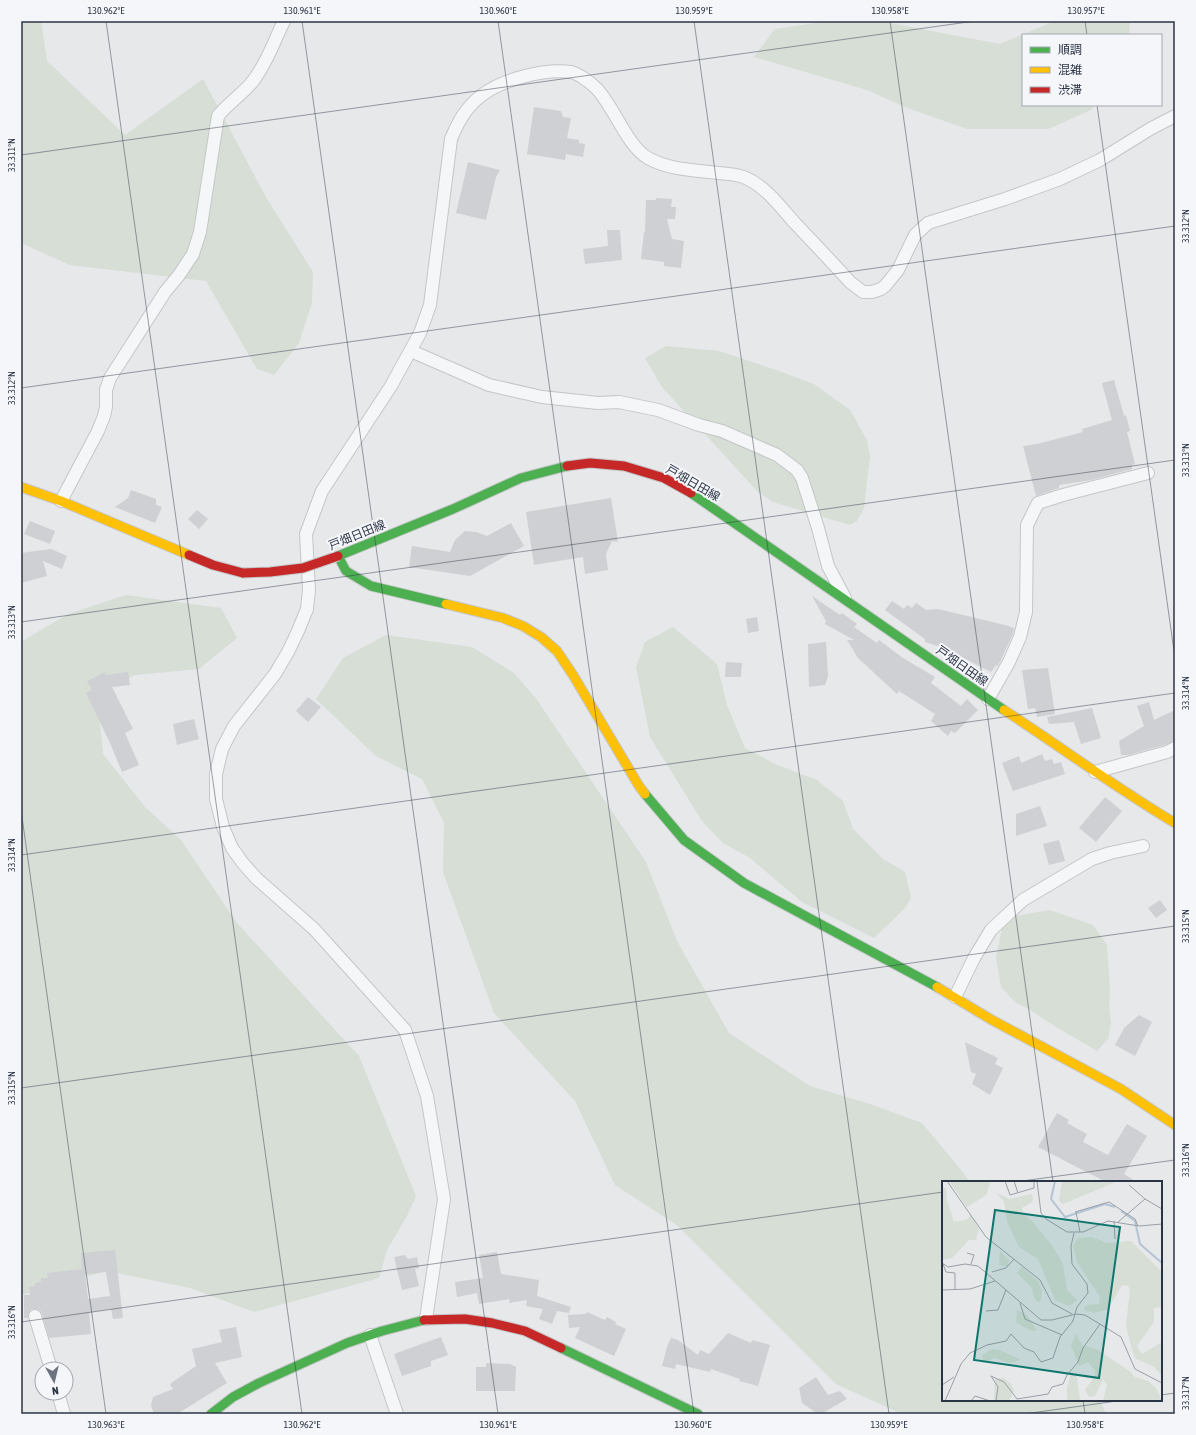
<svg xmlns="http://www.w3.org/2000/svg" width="1196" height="1435" viewBox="0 0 1196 1435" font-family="'Asap Condensed','Noto Sans JP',sans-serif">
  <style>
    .green { fill: #d6ded6 }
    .building { fill: #ced0d3; fill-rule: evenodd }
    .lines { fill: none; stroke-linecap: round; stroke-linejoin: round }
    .street-casing { stroke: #c4c6c8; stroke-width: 14 }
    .fast-casing { stroke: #c4c6c8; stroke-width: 11 }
    .slow-casing { stroke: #c4c6c8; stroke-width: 11 }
    .jam-casing { stroke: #c4c6c8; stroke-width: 11 }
    .street { stroke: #f5f6f7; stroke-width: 12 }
    .fast { stroke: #4caf50; stroke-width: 9 }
    .slow { stroke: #ffc107; stroke-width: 9 }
    .jam { stroke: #c62828; stroke-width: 9 }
    .jam-bridge-casing { stroke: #c4c6c8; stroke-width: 11; stroke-linecap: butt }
    .jam-bridge { stroke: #c62828; stroke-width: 9 }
    .ticks { fill: none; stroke: #2b3445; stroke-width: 1; stroke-opacity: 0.45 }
    .labels { text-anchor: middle; stroke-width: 4; stroke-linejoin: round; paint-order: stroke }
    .street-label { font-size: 12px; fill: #2b3445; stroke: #f4f6f9 }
    .inset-river { fill: none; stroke: #b4c4d5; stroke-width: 2 }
    .inset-road { fill: none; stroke: #9ba0a8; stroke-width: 1 }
    .view { fill: #0f766e; fill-opacity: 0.15; stroke: #0f766e; stroke-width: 2 }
    .inset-edge { fill: none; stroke: #2b3445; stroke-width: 2 }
    .neatline { fill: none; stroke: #2b3445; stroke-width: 1.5 }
    .ticks-label { font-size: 10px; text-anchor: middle; fill: #2b3445 }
  </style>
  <rect width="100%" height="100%" fill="#e6e8ea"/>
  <g class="green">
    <polygon points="21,21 41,21 47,61 125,135 203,79 267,199 313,272 312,303 299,343 274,375 257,369 206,281 70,265 21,243"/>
    <polygon points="829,21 879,21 1000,44 1055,21 1130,21 1129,35 1023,35 1023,105 1095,105 1091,110 1048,129 967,129 905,107 867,90 754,57 775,29"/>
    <polygon points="666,346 719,351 779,371 814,384 850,410 867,440 870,457 864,508 857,521 850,525 773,502 757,491 662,387 645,358"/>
    <polygon points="126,595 221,608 237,638 199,669 135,675 97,694 103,754 145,807 181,840 237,923 359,1056 416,1196 408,1214 387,1250 379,1278 254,1312 190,1288 107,1271 21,1295 21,642 68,614"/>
    <polygon points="673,627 717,664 727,705 745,748 777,765 817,780 843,801 853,829 883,859 905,872 911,898 905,908 874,938 802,902 750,858 723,843 702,821 650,737 636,667 645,642"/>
    <polygon points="386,635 472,647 514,673 537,700 646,862 677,941 729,1033 810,1086 870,1104 922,1123 962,1171 970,1182 943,1182 943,1400 1100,1400 1106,1414 902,1414 836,1384 678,1226 615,1185 575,1101 494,1013 443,872 444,823 422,779 376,756 316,699 343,658"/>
    <polygon points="1050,910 1093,925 1107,945 1110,990 1109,1005 1111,1023 1108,1039 1097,1051 1056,1027 1030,1010 1015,1002 1001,987 996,958 1004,918"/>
  </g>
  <g class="building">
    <polygon points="534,107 561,111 563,117 571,118 567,138 579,140 579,143 585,144 583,157 566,154 565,160 527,154"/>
    <polygon points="468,162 500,170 496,177 486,220 456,213"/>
    <polygon points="656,198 672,199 671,207 676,207 675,219 667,219 672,239 684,241 681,268 664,266 664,262 641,259 644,232 645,232 646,200 656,200"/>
    <polygon points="607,230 620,230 622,260 585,264 583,249 608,246"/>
    <polygon points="1114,380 1124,416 1126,415 1130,431 1127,432 1135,464 1132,465 1132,469 1091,480 1059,485 1059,488 1036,496 1023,446 1037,444 1083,432 1082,429 1112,420 1102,383"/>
    <polygon points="131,490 156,499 156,505 162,507 155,523 115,507 128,498"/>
    <polygon points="611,498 618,542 612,541 606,554 608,570 585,574 583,557 534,565 526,512"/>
    <polygon points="197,510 208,519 199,529 188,519"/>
    <polygon points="30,521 55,531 50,544 24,534"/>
    <polygon points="511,523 524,546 470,576 409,567 412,546 450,552 455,540 465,531 476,532 487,536"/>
    <polygon points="51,549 67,556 62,569 43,561 47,576 21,583 21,553"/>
    <polygon points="812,596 840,615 842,613 857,624 854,627 877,643 879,640 903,658 935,677 931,683 961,706 967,699 978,710 955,733 951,731 948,736 931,721 935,714 899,691 897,694 858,658 847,640 854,640 825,624 826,621"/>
    <polygon points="892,601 904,609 907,605 912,608 916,603 926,610 938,609 1005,625 1014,628 1013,634 998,666 996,665 991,672 944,648 925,642 925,639 885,610"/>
    <polygon points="757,617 759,631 748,633 746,619"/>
    <polygon points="826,642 828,676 825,685 809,687 808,644"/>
    <polygon points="726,662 742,663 741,677 725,677"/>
    <polygon points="1048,668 1055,714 1037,717 1035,708 1028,709 1022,670"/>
    <polygon points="105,672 106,675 128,672 130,685 112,687 133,729 125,733 139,765 122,772 110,743 86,693 92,690 87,681"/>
    <polygon points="308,697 321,707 308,722 296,711"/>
    <polygon points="1149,702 1154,720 1175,710 1175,741 1164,745 1128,755 1121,755 1119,741 1144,726 1137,706"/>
    <polygon points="1092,708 1101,738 1081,744 1074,722 1049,724 1047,717"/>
    <polygon points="194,719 199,739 177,745 173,724"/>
    <polygon points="1042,754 1045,761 1052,759 1054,764 1061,762 1065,774 1013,791 1002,763 1019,756 1021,763"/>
    <polygon points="1105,797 1122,811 1096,842 1079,828"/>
    <polygon points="1040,806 1047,826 1016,836 1016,814"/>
    <polygon points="1059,840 1065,861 1049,865 1043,844"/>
    <polygon points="1160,900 1167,910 1156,918 1148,908"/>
    <polygon points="1139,1015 1152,1022 1135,1056 1115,1045 1124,1028"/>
    <polygon points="965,1042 998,1058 995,1064 1003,1068 990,1095 972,1084 976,1074 971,1072"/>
    <polygon points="1057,1113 1069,1120 1067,1123 1087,1134 1083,1142 1108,1155 1127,1124 1147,1136 1124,1174 1137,1182 1106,1182 1038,1147"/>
    <path d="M115 1250 123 1318 113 1319 111 1309 89 1312 91 1334 49 1338 42 1314 40 1310 32 1309 28 1314V1318H24V1295H30L29 1287 35 1286V1283L41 1282V1278H48L47 1273 82 1269 81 1253ZM106 1272 110 1296 88 1299 85 1274Z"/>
    <polygon points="497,1252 501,1274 539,1280 537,1296 571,1307 569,1313 557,1311 552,1324 539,1319 543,1309 526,1306 527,1300 509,1303 510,1299 479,1304 477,1293 457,1297 455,1282 483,1278 479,1255"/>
    <polygon points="405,1255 408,1259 417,1257 419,1268 415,1269 419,1286 402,1290 394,1257"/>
    <polygon points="587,1312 605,1320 607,1317 616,1322 615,1324 626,1329 614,1356 575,1338 580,1327 569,1328 568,1315 586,1314"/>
    <polygon points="236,1327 242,1357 215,1363 227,1383 177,1414 154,1414 151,1405 153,1397 173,1389 170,1384 196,1366 192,1349 222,1342 219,1330"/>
    <polygon points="728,1333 751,1343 752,1340 770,1345 758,1386 739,1381 740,1379 711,1369 710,1372 676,1364 675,1369 662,1366 667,1347 671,1338 678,1340 698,1355 700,1350 709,1354"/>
    <polygon points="441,1337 448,1355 431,1361 431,1366 402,1376 394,1354"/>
    <polygon points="486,1363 510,1364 516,1367 515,1391 476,1391 476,1367 486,1367"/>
    <polygon points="816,1377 828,1395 840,1391 847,1399 821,1414 818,1414 802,1403 799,1388"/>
  </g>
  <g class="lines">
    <g class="street-casing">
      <g id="street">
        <polyline points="411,351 489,385 542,397 598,403 619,402 658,410 699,425 722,431 777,455 797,470 802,478 818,528 828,566 845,598"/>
        <path d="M61 501 98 431 104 416 106 407V390L110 378 165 292 179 275 193 254 200 232 218 116C228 103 243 94 253 81 267 63 274 41 284 21"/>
        <polyline points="988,699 1009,662 1020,637 1026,612 1027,525 1038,503 1063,495 1148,473"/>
        <polyline points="1095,772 1167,752 1175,748"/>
        <polyline points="955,997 974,958 991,930 1023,900 1092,859 1110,853 1143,846"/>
        <polyline points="35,1316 51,1369"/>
        <path d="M426 1319 444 1199 427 1096 405 1030 314 929 256 878 242 862 232 848 223 827 216 799V774L222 749 234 726 275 674 288 652 298 631 307 609 309 590 306 534 322 491 391 386 420 333 430 305 451 139C458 122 466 107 482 95 502 80 544 68 571 72 579 74 590 82 596 88 614 106 626 145 648 158 669 170 695 170 719 173 728 174 739 174 748 179 765 187 780 206 792 220 811 240 831 261 850 282L863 292H872L881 289 885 286 898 270 915 235 928 223 1005 199 1060 179 1100 160 1150 129 1175 116"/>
        <polyline points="370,1335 397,1414"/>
        <polyline points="58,1393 64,1414"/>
      </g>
    </g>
    <g class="fast-casing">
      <g id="fast">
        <polyline points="691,493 1004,710"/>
        <polyline points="446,604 371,586 346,571 338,556 453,509 521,478 567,466"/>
        <polyline points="645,794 684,840 744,883 937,987"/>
        <polyline points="561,1348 698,1414"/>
        <polyline points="211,1414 233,1397 259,1383 347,1343 382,1331 424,1320"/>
      </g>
    </g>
    <g class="slow-casing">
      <g id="slow">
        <polyline points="21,487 61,501 189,555"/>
        <polyline points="446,604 503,618 523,626 541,637 557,651 573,675 639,786 645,794"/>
        <path d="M1004 710C1061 747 1116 788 1175 823"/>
        <polyline points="937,987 992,1020 1121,1089 1175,1125"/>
      </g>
    </g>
    <g class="jam-casing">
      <g id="jam">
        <polyline points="567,466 590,463 624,466 664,478 691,493"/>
        <polyline points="189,555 213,565 243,573"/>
        <polyline points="424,1320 465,1319 492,1323 525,1331 561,1348"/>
      </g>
    </g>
    <use href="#street" class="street"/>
    <use href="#fast" class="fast"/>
    <use href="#slow" class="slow"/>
    <use href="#jam" class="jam"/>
    <g class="jam-bridge-casing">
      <polyline id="jam-bridge" points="243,573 270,572 303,568 338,556"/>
    </g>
    <use href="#jam-bridge" class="jam-bridge"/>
  </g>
  <path class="ticks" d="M106 21 302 1414M302 21 498 1414M498 21 694 1414M694 21 889 1414M890 21 1053 1182M1085 21 1087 35M1097 105 1175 658M21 155 975 21M21 388 1175 226M21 622 1175 460M21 810 106 1414M21 855 1175 693M21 1088 1175 926M1015 1182 1175 1160M21 1322 943 1192M1161 1395 1175 1393M1083 1400 1085 1414M1024 1414 1124 1400"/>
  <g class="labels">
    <g class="street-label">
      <text transform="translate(693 483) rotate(30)" y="4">戸畑日田線</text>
      <text transform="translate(357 535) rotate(-22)" y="4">戸畑日田線</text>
      <text transform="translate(962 666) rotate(35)" y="4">戸畑日田線</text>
    </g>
  </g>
  <g transform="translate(942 1181)">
    <rect width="220" height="220" fill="#e6e8ea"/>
    <path d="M7 0H49L44 14 25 26ZM120 0H176L121 23 117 20ZM0 6 4 7 5 19 12 41 24 39 29 34 37 48 34 59H27L10 77 0 79ZM55 12 67 18 89 13 91 16 90 21 80 27 81 33 90 40 110 64 121 83 125 109 135 119 131 123 126 125 113 119 96 78 77 66 74 60 65 40 62 21ZM150 56 165 62 189 60 219 90 220 126 212 127V141L195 165 200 173 220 161V195L211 185 194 178 191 172 184 145 188 108 186 105 180 104 166 128 153 132 143 130 142 126 146 124 157 123 158 116 135 81 131 65 136 57ZM58 70 67 79 66 86 57 84ZM80 86 96 100 100 110 99 120 96 121 92 117 90 107 75 92ZM75 129 85 134 95 150 87 149 74 141ZM134 153 140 164 154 168 189 191 193 196 206 200 214 207 220 220H161L165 204 161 198 153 215 147 216 143 209 153 195V190L146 181 137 185 129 164ZM50 168 58 169 79 179 68 182 53 177 41 182 40 174ZM129 192 134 193 135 197 138 220H125V207ZM62 197 69 203 72 210 67 220H52L53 198Z" fill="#d6ded6"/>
    <path class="inset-river" d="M113 0 109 18 123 36 163 23 173 26M179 30 193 40 198 63 220 82"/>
    <path class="inset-road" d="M5 0 44 56 98 99 110 122 130 133M63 0 68 14 92 7V0M72 0 76 12M95 0 99 32 104 38 125 51H141L166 40 197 45 220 43M187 4 203 18M133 31 167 21 193 38 196 45M134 31 138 51M172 40 173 58M176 41 203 18 220 28M25 72 32 74 29 83M0 82 6 86 23 83 36 85 99 139H110L134 133 143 134 179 156 193 188 220 202M1 83 4 91 13 92V109M50 91 64 87 72 78M0 109 28 108 53 100M78 122 83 138 120 154M44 130 56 129 64 109M0 204 12 196M3 220 19 183 28 172 45 164 64 160 69 153 82 167 92 171 99 181 111 177 118 156 131 140 135 126 146 112 145 103 130 83 129 65 132 52M29 220 33 215 48 220M54 220 56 206 49 195 62 201 75 218 106 213 110 206 121 203 125 194 136 181 141 167 158 143"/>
    <path class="view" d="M53 29 178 46 157 197 32 179Z"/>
    <rect width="220" height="220" class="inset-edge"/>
  </g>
  <rect width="1196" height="1435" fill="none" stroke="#f4f6f9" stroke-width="44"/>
  <rect x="1022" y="34" width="140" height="72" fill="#f4f6f9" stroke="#a4a8b1"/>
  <rect x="1030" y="47" width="20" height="6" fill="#4caf50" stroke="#a4a8b1"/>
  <text x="1058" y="54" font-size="12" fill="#2b3445">順調</text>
  <rect x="1030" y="67" width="20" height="6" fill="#ffc107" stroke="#a4a8b1"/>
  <text x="1058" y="74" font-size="12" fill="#2b3445">混雑</text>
  <rect x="1030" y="87" width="20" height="6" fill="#c62828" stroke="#a4a8b1"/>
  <text x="1058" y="94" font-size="12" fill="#2b3445">渋滞</text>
  <g transform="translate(54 1381) rotate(172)"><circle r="19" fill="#f4f6f9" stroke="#a4a8b1"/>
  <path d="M0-3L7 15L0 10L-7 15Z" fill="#6c737f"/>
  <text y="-6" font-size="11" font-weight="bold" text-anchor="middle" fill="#2b3445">N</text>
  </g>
  <rect x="22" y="22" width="1152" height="1391" class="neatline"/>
  <g class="ticks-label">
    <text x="106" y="14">130.962°E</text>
    <text x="302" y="14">130.961°E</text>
    <text x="498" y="14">130.960°E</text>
    <text x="694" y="14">130.959°E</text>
    <text x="890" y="14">130.958°E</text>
    <text x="1086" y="14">130.957°E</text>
    <text transform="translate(11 155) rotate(-90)" y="4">33.311°N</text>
    <text transform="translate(1185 226) rotate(-90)" y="4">33.312°N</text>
    <text transform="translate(11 388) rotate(-90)" y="4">33.312°N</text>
    <text transform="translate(1185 460) rotate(-90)" y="4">33.313°N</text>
    <text transform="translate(11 622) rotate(-90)" y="4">33.313°N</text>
    <text transform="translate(1185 693) rotate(-90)" y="4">33.314°N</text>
    <text transform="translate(11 855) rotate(-90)" y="4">33.314°N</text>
    <text transform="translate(1185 926) rotate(-90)" y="4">33.315°N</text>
    <text transform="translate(11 1088) rotate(-90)" y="4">33.315°N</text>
    <text transform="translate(1185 1160) rotate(-90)" y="4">33.316°N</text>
    <text transform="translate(11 1322) rotate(-90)" y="4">33.316°N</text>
    <text transform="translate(1185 1393) rotate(-90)" y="4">33.317°N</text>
    <text x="106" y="1428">130.963°E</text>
    <text x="302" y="1428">130.962°E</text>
    <text x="498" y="1428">130.961°E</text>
    <text x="693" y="1428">130.960°E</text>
    <text x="889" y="1428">130.959°E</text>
    <text x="1085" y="1428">130.958°E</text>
  </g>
</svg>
